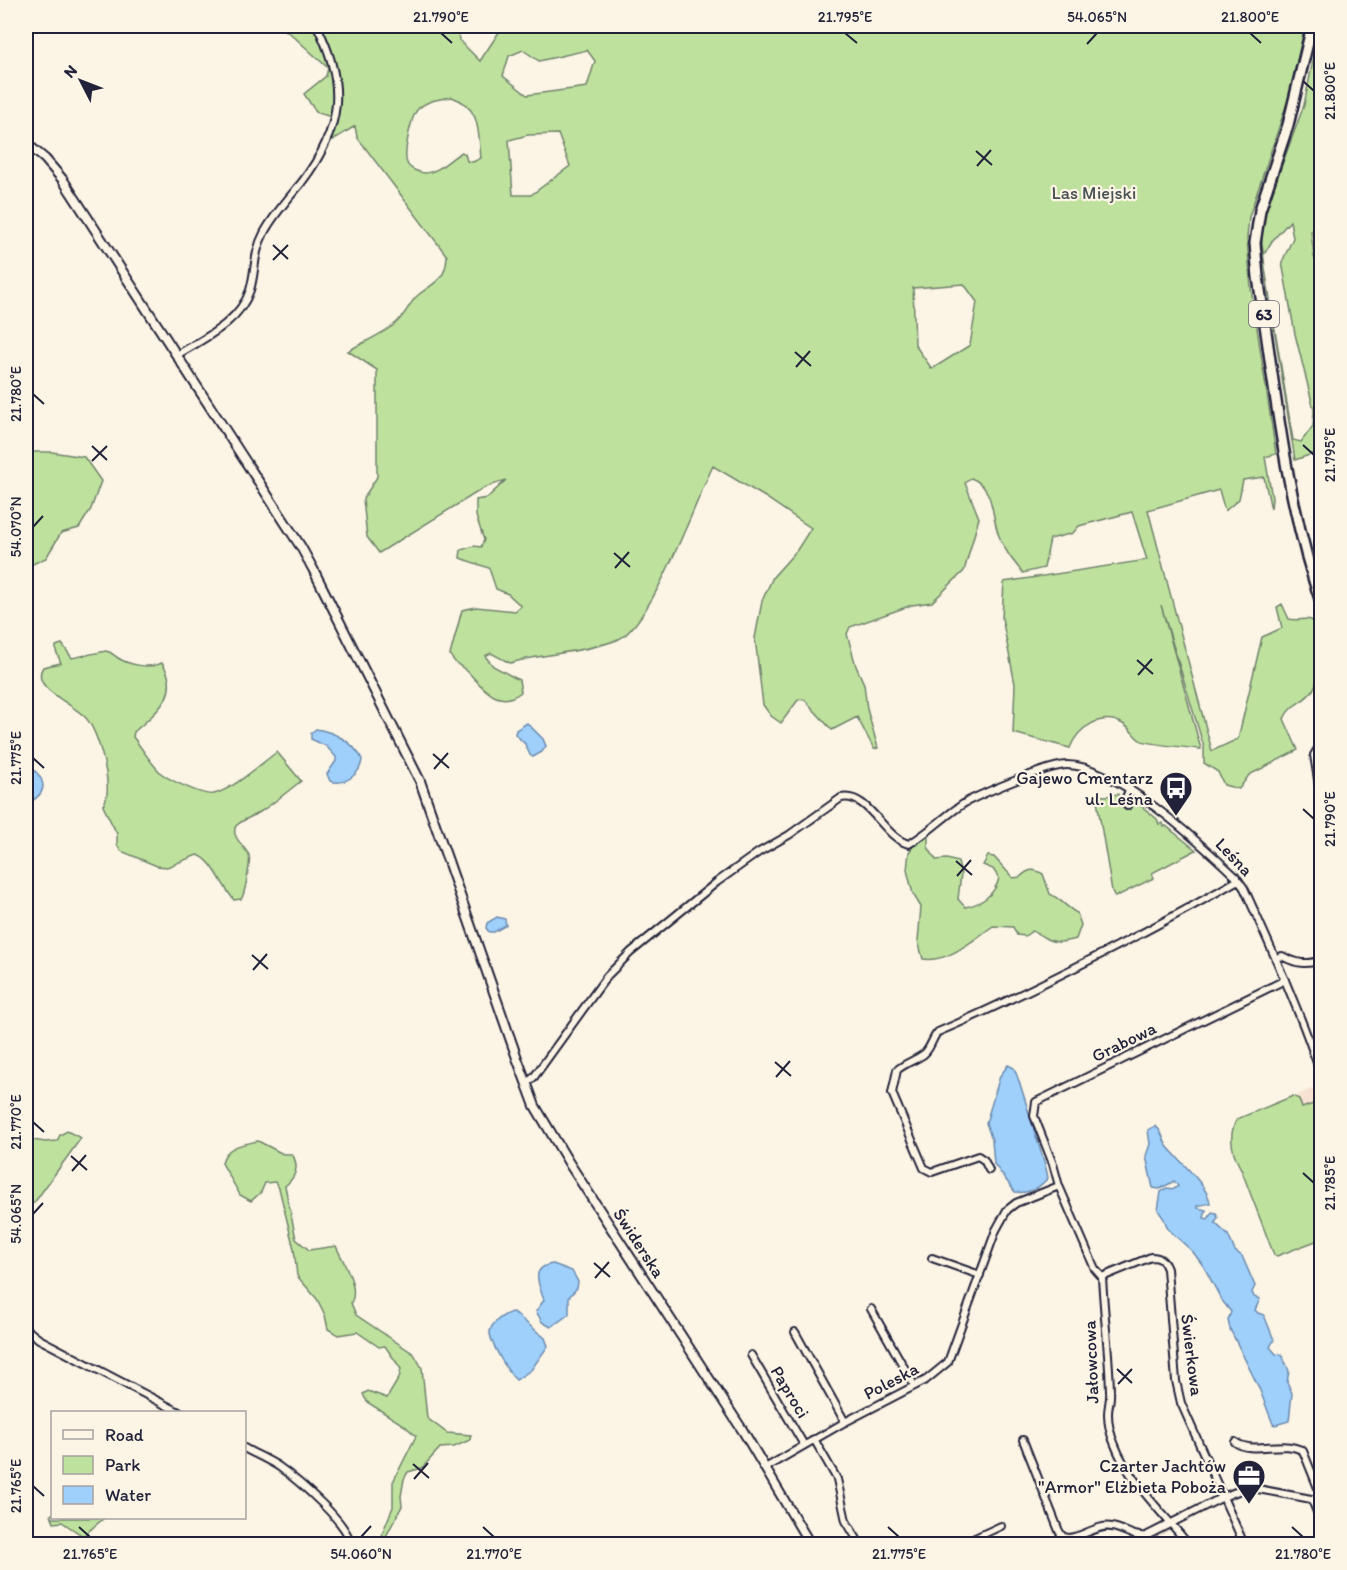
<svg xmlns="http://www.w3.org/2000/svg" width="1347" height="1570" viewBox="0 0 1347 1570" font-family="Itim,sans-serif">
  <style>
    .built { fill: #f7e1d1 }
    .green { fill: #bee29d; stroke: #70826c; stroke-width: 1.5; fill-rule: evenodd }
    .water { fill: #9ed0fb; stroke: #6c8aae; stroke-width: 1.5 }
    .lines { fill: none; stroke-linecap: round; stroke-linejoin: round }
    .minor-casing { stroke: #22223b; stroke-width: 10 }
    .tertiary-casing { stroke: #22223b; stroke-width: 12 }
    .primary-casing { stroke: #22223b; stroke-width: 14 }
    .minor { stroke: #fcf5e5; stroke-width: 6 }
    .tertiary { stroke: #fcf5e5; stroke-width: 8 }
    .primary { stroke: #fcf5e5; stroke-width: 9 }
    .ticks { fill: none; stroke: #22223b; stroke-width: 2 }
    .labels { text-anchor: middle; stroke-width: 4.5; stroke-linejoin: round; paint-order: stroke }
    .shield { fill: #fcf5e5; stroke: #63616e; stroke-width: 1.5 }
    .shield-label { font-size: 16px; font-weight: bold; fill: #22223b }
    .park-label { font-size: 18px; fill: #495254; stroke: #fcf5e5 }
    .poi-label { font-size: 18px; fill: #22223b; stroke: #fcf5e5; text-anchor: end }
    .street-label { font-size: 18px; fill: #22223b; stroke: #fcf5e5 }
    .neatline { fill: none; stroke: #22223b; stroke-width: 2 }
    .ticks-label { font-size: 15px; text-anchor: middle; fill: #22223b }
  </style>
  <rect width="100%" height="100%" fill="#fcf5e5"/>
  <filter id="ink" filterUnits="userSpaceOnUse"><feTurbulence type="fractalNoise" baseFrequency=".0167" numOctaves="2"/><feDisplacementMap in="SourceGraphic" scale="12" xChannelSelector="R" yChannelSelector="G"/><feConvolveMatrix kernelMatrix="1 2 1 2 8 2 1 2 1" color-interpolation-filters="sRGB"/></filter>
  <g filter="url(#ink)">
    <polygon class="built" points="1318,1086 1321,1101 1302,1108 1298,1095"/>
    <g class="green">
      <path d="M279 26H313L316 29C329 62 336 81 334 118L316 112 304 94 326 76 328 68 292 35Z"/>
      <path d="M322 26H457L459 40 480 61 503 26H1305L1288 100 1249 217 1247 238 1251 288 1276 454 1265 457 1272 498 1271 509 1264 477 1243 480 1239 499 1225 511 1219 490 1148 510 1212 751 1238 739 1262 637 1282 628 1277 607 1282 604 1289 619C1296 621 1307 618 1311 620 1318 624 1321 633 1321 640 1322 645 1319 649 1318 654 1317 666 1320 679 1313 690 1305 703 1290 703 1284 719L1298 750 1249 775 1239 789 1224 785 1218 772 1204 763V747L1161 605 1201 749C1191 748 1146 744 1140 740 1134 736 1130 728 1123 724 1102 712 1078 727 1070 748L1013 733 1015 684 1002 618 1004 582 1147 560 1132 512 1079 526 1073 533 1050 539 1044 568 1023 573C1013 561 1004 550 999 536 991 516 995 487 971 478L965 483 979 518 964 571 932 602 912 605 850 627 847 634 856 666 864 684 867 709 878 748 874 749 857 717 832 730 804 699 798 700 781 723 771 716 763 705 755 638 762 601 773 577 797 550 811 528 765 497 713 466C695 502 651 627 617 640 582 653 545 653 510 663L491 653 485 656 493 666 519 680 521 692C497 711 481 685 467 671 459 664 456 666 450 655L462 610 476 607 515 611 521 606 508 594 496 589 489 568 460 558 461 550 474 546 481 547 484 540 476 516V500L487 498 506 480 484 488 379 553 367 537 363 499 377 477V370L348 351C362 343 387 332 397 322 406 314 411 301 417 296 434 282 446 281 447 256L357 137 355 126 333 140 331 138C345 97 338 65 320 27ZM523 50 539 61 587 50 595 61 587 87 527 95 503 76 509 56ZM452 97C481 107 478 132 481 158L473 162 467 161 465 154 462 152C449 159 441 171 426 173 419 173 409 169 407 163 403 154 411 116 418 109 428 100 439 99 452 97ZM558 134 570 166 531 195H513L509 140 528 135ZM964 284 977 302 970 345 932 369 915 345 913 288Z"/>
      <path d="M1320 26 1322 226 1311 231 1314 257 1321 272V451L1295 460 1267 284 1261 235 1264 214 1304 105ZM1290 221 1293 238 1282 262 1295 334 1314 410 1313 426 1301 442 1293 440 1263 256 1272 241Z"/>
      <polygon points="26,452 52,452 84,457 101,481 91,509 79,528 61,533 46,558 26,567"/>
      <path d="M62 644 72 658 106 651C112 652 113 655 118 658 129 665 149 669 162 663 183 694 155 713 134 732L133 737C142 748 151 764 162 774 170 780 205 797 214 794 235 788 259 765 277 752L301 781C288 791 274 803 260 812 254 816 241 820 236 826 230 836 245 847 249 855 251 860 245 895 241 899L234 900C223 888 212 857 197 855L167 867 157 866 121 851 117 845V834L103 806C105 802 107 797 107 793 109 774 98 732 86 718 73 703 29 688 43 667L61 663 56 651V646Z"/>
      <polygon points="1118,794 1124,807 1136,803 1140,805 1157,819 1159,824 1163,823 1164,827 1166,826 1196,850 1152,873 1154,878 1115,897 1112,891 1096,795 1106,796"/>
      <path d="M925 836 928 838V847L936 860 947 859 958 862 961 874 958 899 965 907C981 904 995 895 999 878L993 869 983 865 988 856 994 857 1013 878 1020 877C1029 869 1033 868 1043 874L1050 894C1061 899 1067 908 1077 913L1081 925 1076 939C1065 942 1055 944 1045 938 1040 935 1038 933 1032 931L1025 936 1017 935 1013 927 993 926C974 939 949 963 923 959L918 941 921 907 913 894 907 870 909 852 918 839Z"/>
      <path d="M1293 1096 1299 1099 1302 1108 1321 1101V1239L1277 1256 1274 1255 1241 1169C1232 1153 1227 1136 1237 1119Z"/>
      <polygon points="26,1125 33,1140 45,1142 57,1141 60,1135 67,1131 81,1138 34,1203 27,1204 26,1201"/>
      <path d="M258 1141 283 1154H292C300 1167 296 1177 285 1186L296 1239 309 1250 336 1246C343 1262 360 1287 351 1303L356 1315 414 1354 422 1368 427 1418 447 1433 471 1435 470 1440 454 1447 440 1448 422 1468 408 1472 404 1479 401 1496 402 1506 385 1538 382 1534 393 1507V1482L416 1436 405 1426 367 1402 363 1394 368 1391 387 1398 399 1378 401 1369 385 1346 379 1347 357 1332 338 1335 328 1329 325 1315 317 1299 297 1276 294 1249 279 1188 275 1182 265 1183 261 1192 251 1201 240 1195 222 1163C225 1146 244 1144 258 1141Z"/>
      <polygon points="52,1514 52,1518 104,1518 83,1536 62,1522 54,1523 51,1515"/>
    </g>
    <g class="water">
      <polygon points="527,723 543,739 546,746 542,752 533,757 530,755 525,744 515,734 516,730"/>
      <path d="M316 729C335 732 353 742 362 759 361 774 345 786 330 781L327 774 336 761V757L326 746 311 739V733Z"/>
      <path d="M26 763C45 777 52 792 26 804Z"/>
      <polygon points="497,917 505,919 506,925 494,932 489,932 486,928 487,923"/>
      <path d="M1008 1065 1014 1068C1022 1087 1026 1104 1032 1123 1037 1142 1045 1159 1048 1178 1038 1189 1029 1194 1015 1192L994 1164 992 1140 986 1123 1000 1076Z"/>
      <path d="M1155 1126C1163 1131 1162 1138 1167 1146 1178 1160 1208 1185 1210 1203L1197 1206 1198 1208 1206 1210 1204 1218 1208 1219 1212 1212 1216 1213 1218 1218 1215 1223 1228 1235 1235 1251 1242 1256 1255 1286 1252 1292 1254 1297 1260 1299 1255 1310 1258 1313 1264 1315 1274 1340 1270 1347 1276 1354 1282 1355 1289 1371 1287 1382 1292 1393 1289 1421 1275 1425 1273 1424 1259 1388 1230 1329 1228 1320 1231 1312 1221 1299 1204 1267 1193 1252 1168 1229 1164 1219 1158 1210 1161 1192 1167 1188 1174 1189 1178 1186 1174 1181 1160 1189 1153 1188 1146 1156 1150 1144 1148 1130Z"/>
      <path d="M553 1264 572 1271 578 1282 577 1288 569 1297V1314L551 1327 542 1322 536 1311 544 1300C539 1285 529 1267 553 1264Z"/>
      <path d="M513 1312 545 1338 548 1346 531 1370 516 1380C508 1373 492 1345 490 1334 489 1324 505 1313 513 1312Z"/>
    </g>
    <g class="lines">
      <g class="minor-casing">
        <g id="minor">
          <path d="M177 355C203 339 240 322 250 290 256 270 253 254 264 233 274 214 289 198 302 182 342 129 347 85 317 26"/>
          <polyline points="1322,748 1317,750 1314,755 1322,805"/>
          <polyline points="1127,806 1126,797 1130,789"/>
          <path d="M1276 958 1282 956C1297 964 1306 965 1322 960"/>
          <path d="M527 1083 534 1077 607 976 631 952 717 882 759 852 789 835 841 798C869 792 884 839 909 844 930 832 947 813 968 801 986 792 1049 765 1067 765 1117 765 1201 844 1236 877L1244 888C1272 950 1301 1013 1322 1078"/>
          <path d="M989 1170 984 1160 978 1156 932 1172 924 1168 892 1093 897 1070C905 1063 916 1060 924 1054 931 1048 932 1038 938 1032 1002 1005 1063 974 1125 942 1163 922 1201 902 1238 880"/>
          <polyline points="932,1258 980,1275"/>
          <path d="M1102 1277 1151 1257C1161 1257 1164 1261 1167 1269L1176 1381 1181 1403 1244 1544"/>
          <polyline points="871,1309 914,1385"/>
          <polyline points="26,1329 39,1339 179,1412"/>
          <polyline points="795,1332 845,1422"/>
          <polyline points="751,1355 804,1445"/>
          <polyline points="814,1439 837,1479 846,1521 860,1544"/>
          <path d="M1023 1440 1059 1531 1063 1537 1069 1538C1083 1537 1098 1524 1112 1527 1125 1529 1133 1538 1146 1536L1223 1497 1243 1489H1258L1322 1501"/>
          <path d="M1235 1442C1252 1455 1283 1439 1303 1451L1322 1498"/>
          <path d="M244 1448C255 1454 267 1459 278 1466 295 1478 350 1524 350 1544"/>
          <polyline points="765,1468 845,1422 926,1380 948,1362 996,1230 1007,1210 1016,1203 1059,1186"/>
          <polyline points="1312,1500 1322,1524"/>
          <polyline points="962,1544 1001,1526"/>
          <path d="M1188 1544C1165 1515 1128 1480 1115 1445 1111 1436 1108 1424 1108 1414 1108 1406 1111 1399 1110 1391 1109 1353 1104 1315 1102 1277L1095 1269 1059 1186 1053 1164 1034 1116 1036 1102 1285 980"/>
        </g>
      </g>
      <g class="tertiary-casing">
        <polyline id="tertiary" points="26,143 45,159 63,180 301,547 313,569 420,781 517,1058 535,1106 569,1163 743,1431 810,1544"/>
      </g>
      <g class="primary-casing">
        <path id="primary" d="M1312 26 1288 125 1260 210 1255 243 1258 277C1275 387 1285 500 1322 605"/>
      </g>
      <use href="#minor" class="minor"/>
      <use href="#tertiary" class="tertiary"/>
      <use href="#primary" class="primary"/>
    </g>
  </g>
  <path class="ticks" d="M441 33 452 43M845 33 857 43M1250 33 1261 43M1087 44 1097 33M1303 81 1314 91M976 151 992 165M977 166 991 150M273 245 288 259M273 260 288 245M795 352 811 366M796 367 810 351M33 394 44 404M1303 445 1314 455M92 446 107 460M92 461 107 446M33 527 43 516M614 553 630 567M615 568 629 552M1137 660 1153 674M1138 675 1152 659M433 754 449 768M33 758 44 768M434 769 448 753M1303 809 1314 819M956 861 972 875M957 876 971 860M252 955 268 969M253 970 267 954M775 1062 791 1076M776 1077 790 1061M33 1122 44 1132M71 1156 87 1170M72 1171 86 1155M1303 1173 1314 1183M33 1214 43 1203M594 1263 610 1277M595 1278 609 1262M1117 1369 1132 1383M1118 1384 1132 1369M413 1464 429 1478M414 1479 428 1463M33 1486 44 1496M79 1527 90 1537M483 1527 494 1537M888 1527 899 1537M1292 1527 1303 1537M361 1537 371 1526"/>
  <defs>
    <g id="bus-pin" transform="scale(1.725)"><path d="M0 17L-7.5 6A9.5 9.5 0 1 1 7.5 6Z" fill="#22223b" stroke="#fcf5e5"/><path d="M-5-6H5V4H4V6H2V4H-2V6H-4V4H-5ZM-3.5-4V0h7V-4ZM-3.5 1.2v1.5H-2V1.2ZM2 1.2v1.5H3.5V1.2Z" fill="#fff"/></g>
    <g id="office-pin" transform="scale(1.725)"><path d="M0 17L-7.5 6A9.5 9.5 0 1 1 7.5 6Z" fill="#22223b" stroke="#fcf5e5"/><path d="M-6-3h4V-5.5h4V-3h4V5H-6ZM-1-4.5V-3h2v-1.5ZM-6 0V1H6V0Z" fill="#fff"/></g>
  </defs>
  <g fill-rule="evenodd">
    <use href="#bus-pin" x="1176" y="788"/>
    <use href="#office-pin" x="1249" y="1476"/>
  </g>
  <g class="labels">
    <rect class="shield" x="1249" y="301" width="30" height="26" rx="4.5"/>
    <g class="shield-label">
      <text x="1264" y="320">63</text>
    </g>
    <g class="park-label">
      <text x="1094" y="199">Las Miejski</text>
    </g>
    <g class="poi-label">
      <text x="1153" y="784">Gajewo Cmentarz<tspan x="1153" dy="21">ul. Leśna</tspan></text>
      <text x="1226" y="1472">Czarter Jachtów<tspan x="1226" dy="21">"Armor" Elżbieta Poboża</tspan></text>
    </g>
    <g class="street-label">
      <text transform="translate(1234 857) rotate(46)" y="6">Leśna</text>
      <text transform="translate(1124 1042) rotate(-26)" y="6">Grabowa</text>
      <text transform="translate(639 1243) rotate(57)" y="6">Świderska</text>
      <text transform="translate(1192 1355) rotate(83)" y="6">Świerkowa</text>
      <text transform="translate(1091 1362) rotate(-92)" y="6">Jałowcowa</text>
      <text transform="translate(891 1381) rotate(-28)" y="6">Poleska</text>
      <text transform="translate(790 1392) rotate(59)" y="6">Paproci</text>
    </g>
  </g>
  <rect width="1347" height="1570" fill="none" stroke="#fcf5e5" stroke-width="66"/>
  <rect x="51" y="1411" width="195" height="108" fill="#fcf5e5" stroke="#a5a1a1" stroke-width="1.5"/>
  <rect x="63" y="1430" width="30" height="9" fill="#fcf5e5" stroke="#a5a1a1" stroke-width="1.5"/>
  <text x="105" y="1441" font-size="18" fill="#22223b">Road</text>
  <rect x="63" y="1456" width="30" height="18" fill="#bee29d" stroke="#a5a1a1" stroke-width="1.5"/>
  <text x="105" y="1471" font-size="18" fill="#22223b">Park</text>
  <rect x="63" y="1486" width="30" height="18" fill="#9ed0fb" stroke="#a5a1a1" stroke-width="1.5"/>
  <text x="105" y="1501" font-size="18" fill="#22223b">Water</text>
  <g transform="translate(81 81) rotate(312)" stroke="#fcf5e5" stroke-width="4.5" paint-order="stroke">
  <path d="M0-4.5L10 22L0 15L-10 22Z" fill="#22223b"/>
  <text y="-9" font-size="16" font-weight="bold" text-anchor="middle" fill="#22223b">N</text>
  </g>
  <rect x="33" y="33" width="1281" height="1504" class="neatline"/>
  <g class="ticks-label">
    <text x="441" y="22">21.790°E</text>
    <text x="845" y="22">21.795°E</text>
    <text x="1097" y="22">54.065°N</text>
    <text x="1250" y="22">21.800°E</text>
    <text transform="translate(1330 91) rotate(-90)" y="5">21.800°E</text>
    <text transform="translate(16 394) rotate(-90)" y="5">21.780°E</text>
    <text transform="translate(1330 455) rotate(-90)" y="5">21.795°E</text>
    <text transform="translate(16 527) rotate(-90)" y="5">54.070°N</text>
    <text transform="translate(16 758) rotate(-90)" y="5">21.775°E</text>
    <text transform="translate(1330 819) rotate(-90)" y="5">21.790°E</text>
    <text transform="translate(16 1122) rotate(-90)" y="5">21.770°E</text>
    <text transform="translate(1330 1183) rotate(-90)" y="5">21.785°E</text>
    <text transform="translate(16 1214) rotate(-90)" y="5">54.065°N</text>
    <text transform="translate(16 1486) rotate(-90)" y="5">21.765°E</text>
    <text x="90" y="1559">21.765°E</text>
    <text x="361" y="1559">54.060°N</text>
    <text x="494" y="1559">21.770°E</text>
    <text x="899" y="1559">21.775°E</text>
    <text x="1303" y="1559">21.780°E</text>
  </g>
</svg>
